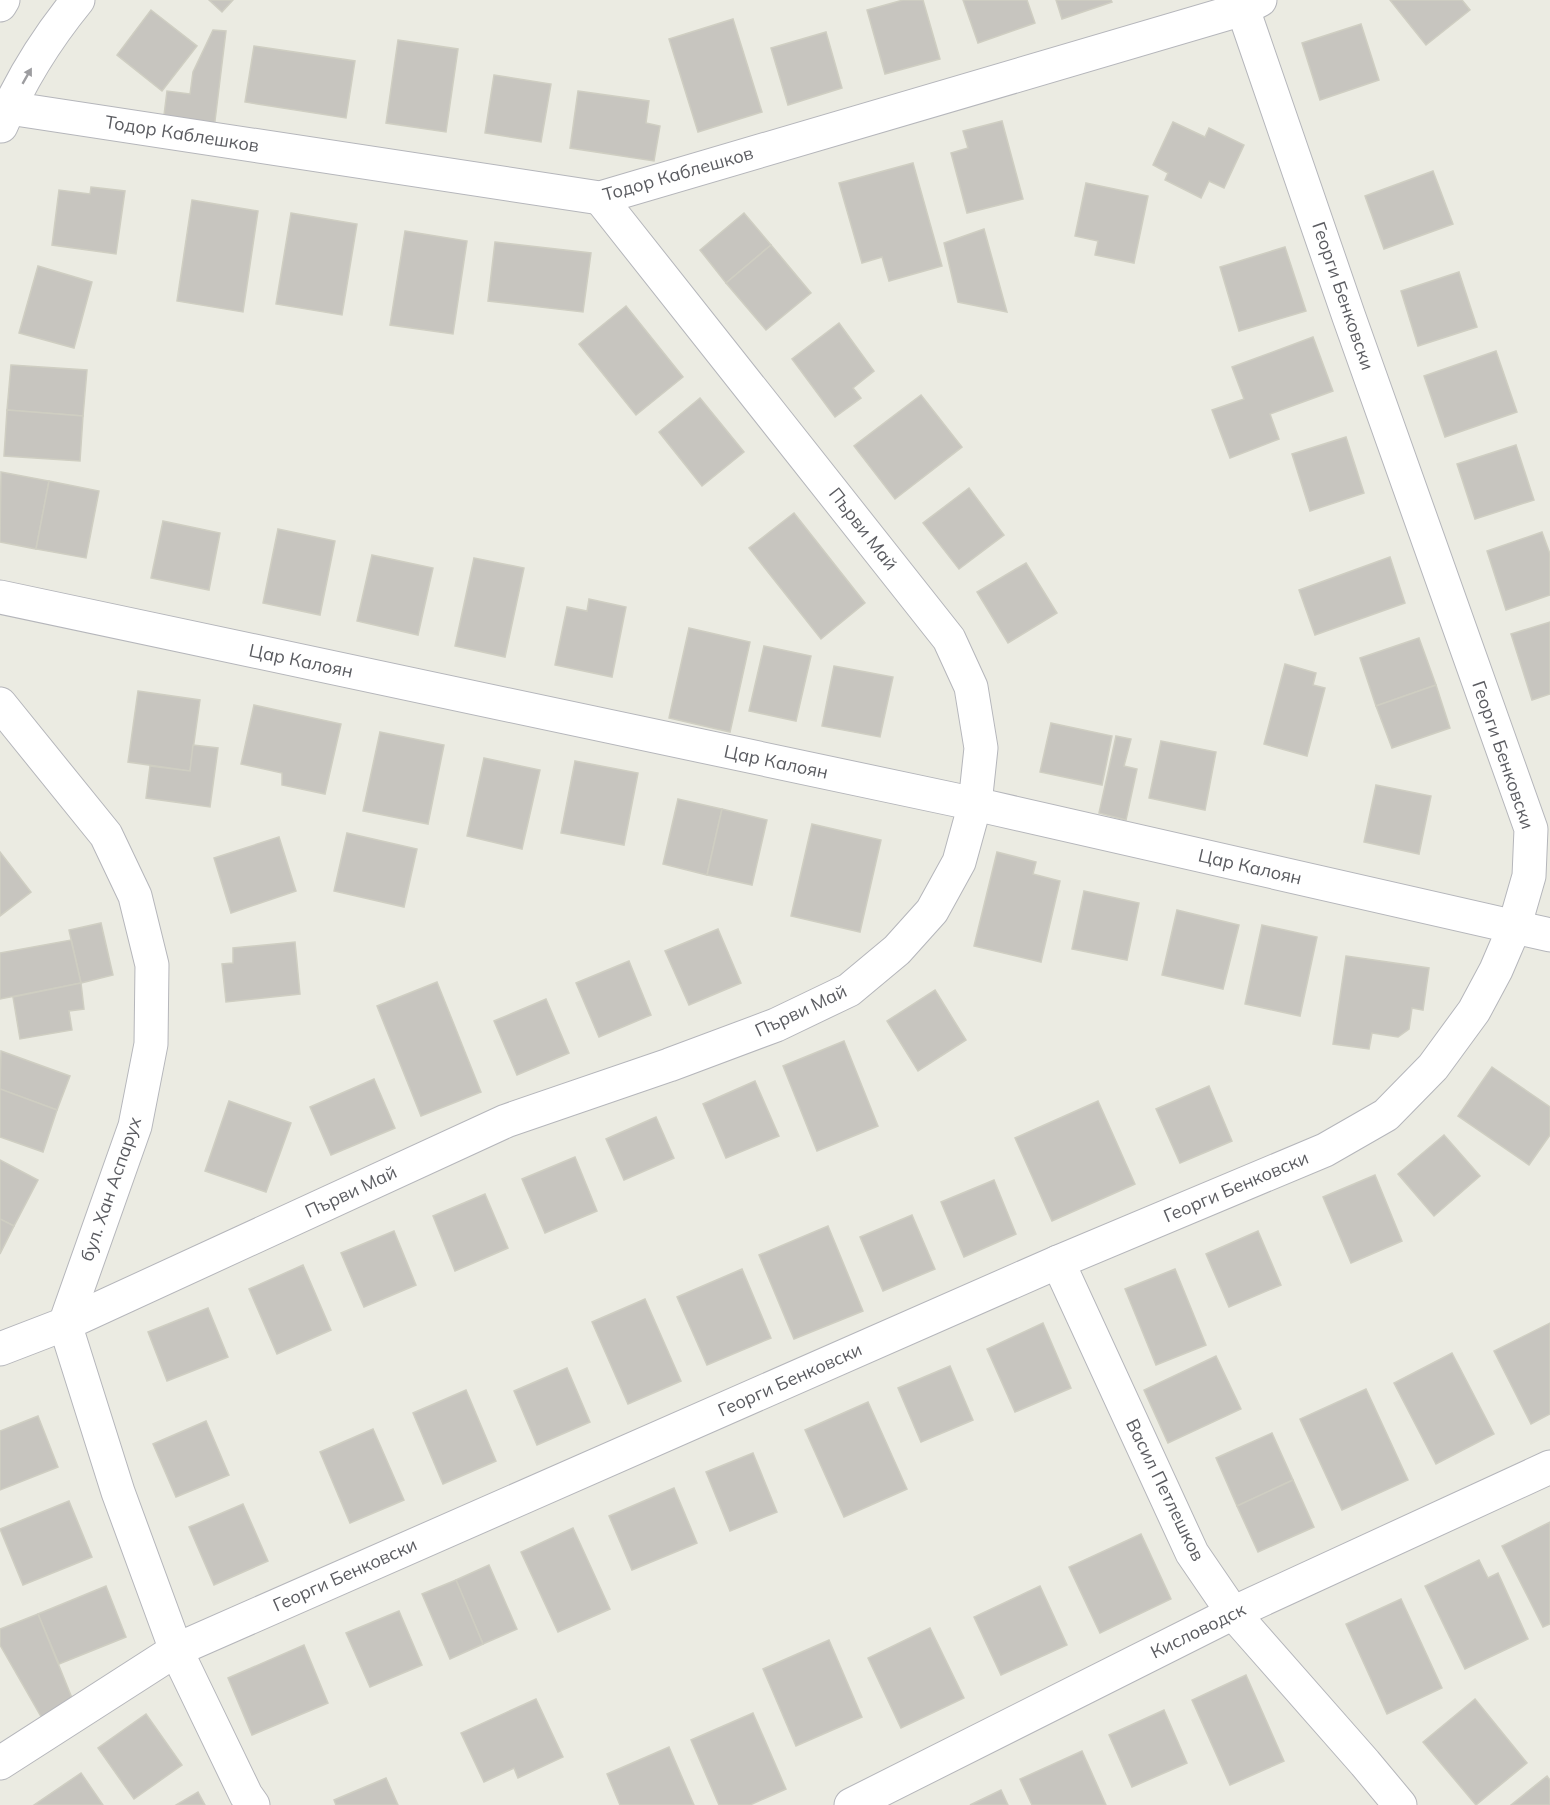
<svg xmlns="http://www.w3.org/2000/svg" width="1550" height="1805" viewBox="0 0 1550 1805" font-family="Mulish,sans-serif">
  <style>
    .building { fill: #c7c5bf; stroke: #cfcec2; stroke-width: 1.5 }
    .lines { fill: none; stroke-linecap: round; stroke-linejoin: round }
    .minor-casing { stroke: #b5b6bb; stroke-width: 35 }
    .minor { stroke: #fff; stroke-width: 33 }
    .oneway { fill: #9d9da0 }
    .labels { text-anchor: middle; stroke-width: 4.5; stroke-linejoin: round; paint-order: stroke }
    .street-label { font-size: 18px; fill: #5b5c61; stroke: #fff }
  </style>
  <rect width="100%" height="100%" fill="#ebebe2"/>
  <g class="building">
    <polygon points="209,0 233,0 222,12"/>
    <polygon points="903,0 923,0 940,59 885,74 867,10"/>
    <polygon points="963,0 1027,0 1035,23 978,43"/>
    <polygon points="1056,0 1111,0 1112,2 1062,19"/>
    <polygon points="1390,0 1462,0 1470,10 1426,45"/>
    <polygon points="151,10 197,46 162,91 117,55"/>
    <polygon points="733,19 762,112 698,132 669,39"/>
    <polygon points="1361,24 1379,80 1320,100 1302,43"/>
    <polygon points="213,30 226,31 214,129 163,123 167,91 190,94 193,72"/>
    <polygon points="826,32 842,88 788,105 771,48"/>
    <polygon points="398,40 458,49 446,132 386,123"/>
    <polygon points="254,46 355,61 346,118 245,102"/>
    <polygon points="494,75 551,84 541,142 485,133"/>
    <polygon points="578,91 649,101 646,123 660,126 654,161 570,148"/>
    <polygon points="1002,121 1023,199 967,213 951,153 968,148 963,131"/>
    <polygon points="1173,122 1205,137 1209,128 1244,145 1224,188 1209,181 1201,198 1165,180 1168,173 1153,165"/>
    <polygon points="913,163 942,266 889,281 882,257 862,263 839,183"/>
    <polygon points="1433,171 1453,224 1384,249 1365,196"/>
    <polygon points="1086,183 1148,196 1134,263 1095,255 1098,241 1075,236"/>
    <polygon points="91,187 125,191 116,254 52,245 59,190 90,194"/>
    <polygon points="192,200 258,211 243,312 177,301"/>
    <polygon points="291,213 357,224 342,315 276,304"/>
    <polygon points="744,213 771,245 726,283 700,250"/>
    <polygon points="984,229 1007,312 958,302 944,243"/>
    <polygon points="405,231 467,241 453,334 390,325"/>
    <polygon points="495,242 591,253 583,312 488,301"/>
    <polygon points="771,245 811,293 766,330 726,283"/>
    <polygon points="1285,247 1306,311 1239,331 1220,267"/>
    <polygon points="38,266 92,282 74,348 19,333"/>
    <polygon points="1459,272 1477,327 1418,346 1401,291"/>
    <polygon points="626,306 683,377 636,415 579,344"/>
    <polygon points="839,323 874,371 853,388 861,398 835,417 792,359"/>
    <polygon points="1313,337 1333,391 1270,414 1279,439 1230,458 1212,410 1244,399 1232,367"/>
    <polygon points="1496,351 1517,412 1445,437 1424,376"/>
    <polygon points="11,365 87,370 83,416 7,410"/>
    <polygon points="921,395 962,447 895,499 854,446"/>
    <polygon points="700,398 744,452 702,486 659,432"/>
    <polygon points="7,410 83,416 80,461 4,456"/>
    <polygon points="1346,437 1364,493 1310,511 1292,454"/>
    <polygon points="1516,445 1534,500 1475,519 1457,464"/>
    <polygon points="1,472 49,481 36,549 0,542"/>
    <polygon points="49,481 99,491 86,558 36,549"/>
    <polygon points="969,488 1004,535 959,569 923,523"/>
    <polygon points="794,513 865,603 821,639 749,548"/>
    <polygon points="163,521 220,533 209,590 151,578"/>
    <polygon points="278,529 335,541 320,615 263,603"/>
    <polygon points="1542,532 1550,554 1550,595 1506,610 1487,551"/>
    <polygon points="372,555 433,568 418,635 357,621"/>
    <polygon points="1390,557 1405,603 1315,635 1299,590"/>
    <polygon points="474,558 524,568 505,657 455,646"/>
    <polygon points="1026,563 1057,613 1008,643 977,592"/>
    <polygon points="589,599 626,607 612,677 555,665 567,607 587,611"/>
    <polygon points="1550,622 1550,694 1532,700 1511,634"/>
    <polygon points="689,628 750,642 730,732 669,718"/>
    <polygon points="1419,638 1436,685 1376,706 1360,658"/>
    <polygon points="764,646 811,656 796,721 749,711"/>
    <polygon points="1285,664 1316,673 1313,685 1325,688 1307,756 1264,744"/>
    <polygon points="834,666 893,677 880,737 822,726"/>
    <polygon points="1436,685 1450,728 1392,748 1376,706"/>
    <polygon points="138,691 200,700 190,771 128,762"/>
    <polygon points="254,705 341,724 325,794 282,785 282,773 241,764"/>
    <polygon points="1051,723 1112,736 1102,785 1040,772"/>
    <polygon points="380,732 444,745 428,824 363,811"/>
    <polygon points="1116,736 1131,739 1124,766 1137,769 1126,820 1099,813"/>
    <polygon points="1161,741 1216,752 1205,810 1149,798"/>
    <polygon points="193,745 218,748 210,807 146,798 150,766 190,771"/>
    <polygon points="484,758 540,770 522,849 467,836"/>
    <polygon points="575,761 638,773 624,845 561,833"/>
    <polygon points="1376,785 1431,796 1419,854 1364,842"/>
    <polygon points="678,799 722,809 707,875 663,864"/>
    <polygon points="722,809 767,820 752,885 707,875"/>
    <polygon points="812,824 881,840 860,932 791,916"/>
    <polygon points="347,833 417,849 404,907 334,891"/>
    <polygon points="279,837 296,891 231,913 214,858"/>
    <polygon points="0,852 31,892 0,916"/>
    <polygon points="997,852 1036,862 1033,874 1060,881 1041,962 974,946"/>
    <polygon points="1084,891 1139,903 1127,960 1072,949"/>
    <polygon points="1177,910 1239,925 1223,989 1162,975"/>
    <polygon points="101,923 113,975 81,983 69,930"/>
    <polygon points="1262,925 1317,937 1300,1016 1245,1004"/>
    <polygon points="718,929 741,983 689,1005 665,951"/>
    <polygon points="71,940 81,983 0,999 0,953"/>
    <polygon points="295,942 300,994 226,1002 222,964 233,963 233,948"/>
    <polygon points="1346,956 1429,968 1423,1010 1412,1008 1409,1029 1398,1037 1372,1033 1369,1049 1333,1044"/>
    <polygon points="629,961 651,1015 599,1037 576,983"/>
    <polygon points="437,982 481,1092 421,1116 377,1006"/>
    <polygon points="81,983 84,1009 69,1011 72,1030 20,1039 13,997"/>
    <polygon points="935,990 966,1040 918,1071 887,1021"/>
    <polygon points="546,999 569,1053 517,1075 494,1021"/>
    <polygon points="844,1041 878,1126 817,1151 783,1066"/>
    <polygon points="1,1051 70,1076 57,1110 0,1089"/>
    <polygon points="1492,1067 1550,1107 1550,1135 1529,1165 1458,1116"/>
    <polygon points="374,1079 395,1128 331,1155 310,1107"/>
    <polygon points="755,1081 779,1136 726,1158 703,1104"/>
    <polygon points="1209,1086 1232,1141 1180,1163 1156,1109"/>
    <polygon points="0,1089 57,1110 43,1152 0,1137"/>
    <polygon points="229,1101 291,1123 266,1192 205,1171"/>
    <polygon points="1098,1101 1135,1184 1052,1221 1015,1138"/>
    <polygon points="656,1117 674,1158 624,1180 606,1139"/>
    <polygon points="1444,1135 1480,1176 1434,1216 1398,1174"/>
    <polygon points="575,1157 597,1211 545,1233 522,1179"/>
    <polygon points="0,1160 38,1180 14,1226 0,1219"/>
    <polygon points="1375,1175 1402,1241 1351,1263 1323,1197"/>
    <polygon points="994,1180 1016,1234 964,1257 941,1202"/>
    <polygon points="485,1194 508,1248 455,1271 433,1216"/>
    <polygon points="912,1215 935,1269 883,1291 860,1237"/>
    <polygon points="0,1219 14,1226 0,1254"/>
    <polygon points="828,1226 863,1311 794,1339 759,1255"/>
    <polygon points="394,1231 416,1285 364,1307 341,1253"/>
    <polygon points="1258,1231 1281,1285 1229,1307 1206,1254"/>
    <polygon points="303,1265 331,1330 277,1354 249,1289"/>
    <polygon points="742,1269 771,1338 707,1365 677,1297"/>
    <polygon points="1175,1269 1206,1345 1156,1365 1125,1289"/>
    <polygon points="645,1299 681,1381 628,1404 592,1322"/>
    <polygon points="208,1308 228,1357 167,1381 148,1332"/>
    <polygon points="1043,1323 1071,1388 1015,1412 987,1349"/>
    <polygon points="1550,1323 1550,1414 1531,1424 1494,1351"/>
    <polygon points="1452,1353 1494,1434 1436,1464 1394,1383"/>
    <polygon points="1216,1356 1241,1409 1168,1443 1144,1390"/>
    <polygon points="950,1366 973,1420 921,1442 898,1388"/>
    <polygon points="567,1368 590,1422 537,1445 514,1391"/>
    <polygon points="1366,1389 1408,1480 1342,1510 1300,1419"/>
    <polygon points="466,1390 496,1461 443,1484 413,1413"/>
    <polygon points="868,1402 907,1489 844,1517 805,1430"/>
    <polygon points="38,1416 58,1467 0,1490 0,1431"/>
    <polygon points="206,1421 229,1475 176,1497 153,1444"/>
    <polygon points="373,1429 404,1500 350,1523 320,1452"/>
    <polygon points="1272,1433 1293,1480 1237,1506 1216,1458"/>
    <polygon points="753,1453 777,1512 730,1531 706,1472"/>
    <polygon points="1293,1480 1314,1527 1258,1552 1237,1506"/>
    <polygon points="674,1488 697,1543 632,1570 609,1516"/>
    <polygon points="69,1501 92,1557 23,1585 0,1529"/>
    <polygon points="243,1504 268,1561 214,1585 189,1527"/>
    <polygon points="1550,1522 1550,1624 1543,1627 1502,1546"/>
    <polygon points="573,1528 610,1609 558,1632 521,1552"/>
    <polygon points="1141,1534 1171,1599 1100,1633 1069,1567"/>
    <polygon points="1479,1560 1488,1578 1498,1573 1528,1639 1465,1669 1425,1586"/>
    <polygon points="489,1565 517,1629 483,1644 456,1580"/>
    <polygon points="456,1580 483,1644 450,1659 422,1594"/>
    <polygon points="106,1586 126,1637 59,1664 38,1614"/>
    <polygon points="1040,1586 1067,1645 1001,1675 974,1617"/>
    <polygon points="1401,1599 1442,1688 1387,1714 1346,1624"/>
    <polygon points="399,1611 422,1665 370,1687 346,1633"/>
    <polygon points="38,1614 74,1703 43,1720 0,1645 0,1629"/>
    <polygon points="930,1628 964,1698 901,1728 868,1658"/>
    <polygon points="829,1640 862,1717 796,1746 763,1669"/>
    <polygon points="304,1645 328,1703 252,1735 228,1678"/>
    <polygon points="1246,1675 1284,1761 1230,1785 1192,1700"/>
    <polygon points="536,1699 563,1757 518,1778 514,1768 484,1782 461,1733"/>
    <polygon points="1475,1699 1527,1763 1476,1805 1423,1742"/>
    <polygon points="1164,1710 1187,1763 1132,1787 1109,1735"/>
    <polygon points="753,1713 786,1789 750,1805 719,1805 691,1740"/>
    <polygon points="146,1714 182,1765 134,1799 98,1748"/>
    <polygon points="669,1747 694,1805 620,1805 607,1774"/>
    <polygon points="1082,1751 1106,1805 1032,1805 1020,1779"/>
    <polygon points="81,1773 103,1805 34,1805"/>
    <polygon points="1547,1776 1550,1780 1550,1805 1511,1805"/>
    <polygon points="386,1778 398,1805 336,1805 334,1800"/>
    <polygon points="1001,1790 1008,1805 970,1805"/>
    <polygon points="198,1792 205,1805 176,1805"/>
  </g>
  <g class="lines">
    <g class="minor-casing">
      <g id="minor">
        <polyline points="0,5 3,0"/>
        <polyline points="9,108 600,198 1243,9 1260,0"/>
        <path d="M1 126C20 81 47 38 78 0"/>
        <polyline points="0,597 975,804 1550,935"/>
        <polyline points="0,704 106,835 135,896 152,965 151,1044 135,1126 65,1324 0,1349"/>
        <polyline points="1058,1262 1192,1553 1233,1613 1365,1763 1400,1805"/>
        <polyline points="0,1763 176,1650 1058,1262 1325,1150 1386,1115 1433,1067 1474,1011 1496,970 1514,928 1529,876 1531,829 1349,317 1243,9"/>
        <polyline points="253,1805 246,1795 176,1650 118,1492 65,1324 506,1121 669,1065 776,1025 849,990 897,950 932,911 959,862 975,804 981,748 971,687 949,639 600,198"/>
        <polyline points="851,1805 1233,1613 1550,1467"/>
      </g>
    </g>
    <use href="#minor" class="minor"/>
  </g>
  <defs><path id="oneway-solid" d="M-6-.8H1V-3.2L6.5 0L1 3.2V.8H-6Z" transform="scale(1.5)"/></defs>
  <use class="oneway" href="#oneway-solid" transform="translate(27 76) rotate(-60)"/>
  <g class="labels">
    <g class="street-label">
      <text transform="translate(182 134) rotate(9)" y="6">Тодор Каблешков</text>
      <text transform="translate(678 174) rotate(-16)" y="6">Тодор Каблешков</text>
      <text transform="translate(1343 296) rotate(71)" y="6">Георги Бенковски</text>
      <text transform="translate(863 529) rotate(52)" y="6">Първи Май</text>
      <text transform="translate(301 661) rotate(12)" y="6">Цар Калоян</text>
      <text transform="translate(1503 755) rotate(71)" y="6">Георги Бенковски</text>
      <text transform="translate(776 762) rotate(12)" y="6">Цар Калоян</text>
      <text transform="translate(1250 867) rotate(13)" y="6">Цар Калоян</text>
      <text transform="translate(801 1011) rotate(-25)" y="6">Първи Май</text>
      <text transform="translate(1236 1187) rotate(-23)" y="6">Георги Бенковски</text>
      <text transform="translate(111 1189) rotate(-71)" y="6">бул. Хан Аспарух</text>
      <text transform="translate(351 1192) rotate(-25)" y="6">Първи Май</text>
      <text transform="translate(790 1380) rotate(-24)" y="6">Георги Бенковски</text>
      <text transform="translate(1165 1490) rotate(64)" y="6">Васил Петлешков</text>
      <text transform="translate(345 1575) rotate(-24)" y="6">Георги Бенковски</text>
      <text transform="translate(1198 1631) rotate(-26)" y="6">Кисловодск</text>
    </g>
  </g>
</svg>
